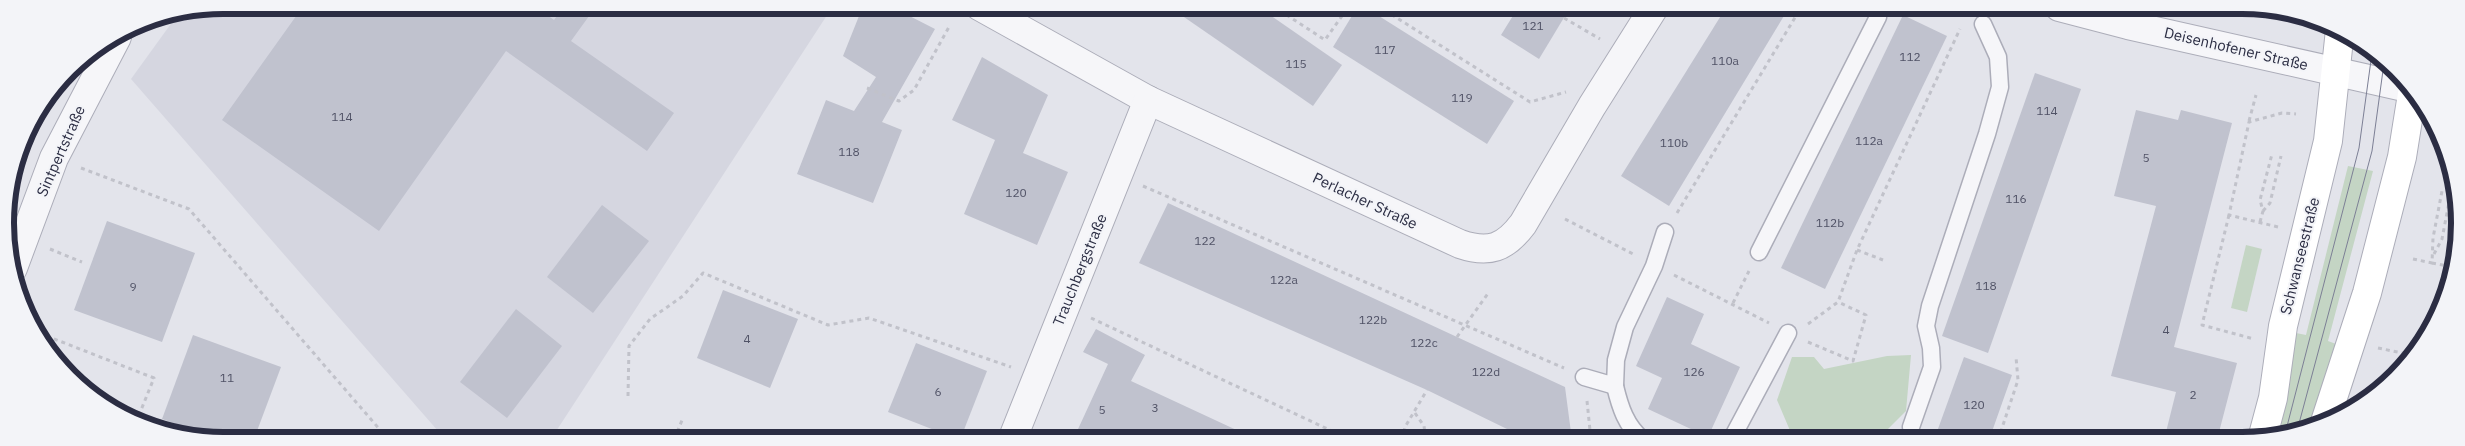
<svg xmlns="http://www.w3.org/2000/svg" width="2465" height="446" viewBox="0 0 2465 446" font-family="'IBM Plex Sans',sans-serif">
  <style>
    .built { fill: #d5d6e0 }
    .green { fill: #c4d5c4 }
    .building { fill: #c0c2ce }
    .lines { fill: none; stroke-linecap: round; stroke-linejoin: round }
    .lane-casing { stroke: #acadb9; stroke-width: 19 }
    .street-casing { stroke: #acadb9; stroke-width: 30 }
    .secondary-casing { stroke: #acadb9; stroke-width: 30 }
    .path { stroke: #c1c2ca; stroke-width: 3; stroke-dasharray: 4 4; stroke-linecap: butt }
    .lane { stroke: #f6f6f9; stroke-width: 16 }
    .street { stroke: #f6f6f9; stroke-width: 28 }
    .secondary { stroke: #fff; stroke-width: 28 }
    .tram { stroke: #7c7f95; stroke-width: 1 }
    .labels { text-anchor: middle; stroke-width: 4; stroke-linejoin: round; paint-order: stroke }
    .number-label { font-size: 12px; fill: #505266 }
    .street-label { font-size: 15px; fill: #2b2d43; stroke: #f3f4f8 }
    .rim { fill: none; stroke: #2b2d43; stroke-width: 6 }
  </style>
  <rect width="100%" height="100%" fill="#e3e4eb"/>
  <polygon class="built" points="223,5 833,6 551,439 445,439 131,79 178,14"/>
  <g class="green">
    <polygon points="54,92 34,131 7,202 22,139"/>
    <polygon points="2348,166 2373,171 2328,341 2336,344 2308,428 2272,437 2296,333 2306,335"/>
    <polygon points="2246,245 2262,249 2247,312 2231,308"/>
    <polygon points="1911,355 1906,411 1877,440 1794,440 1777,400 1792,357 1814,357 1824,369 1887,356"/>
  </g>
  <g class="building">
    <polygon points="304,5 533,5 554,20 565,5 597,5 571,41 674,113 647,151 506,51 379,231 222,120"/>
    <polygon points="863,6 890,6 935,29 882,122 902,130 873,203 797,174 826,100 854,111 876,77 843,56"/>
    <polygon points="1168,6 1257,6 1342,65 1313,106"/>
    <polygon points="1358,6 1363,6 1514,101 1487,144 1333,47"/>
    <polygon points="1519,6 1571,6 1539,59 1501,35"/>
    <polygon points="1727,6 1790,6 1669,206 1621,176"/>
    <polygon points="1903,15 1947,36 1825,289 1781,268"/>
    <polygon points="982,57 1048,95 1023,153 1068,172 1037,245 964,214 995,140 952,120"/>
    <polygon points="2035,73 2081,89 1988,353 1942,336"/>
    <polygon points="2136,110 2178,120 2181,110 2232,123 2174,347 2237,363 2217,440 2164,440 2176,392 2111,376 2156,206 2114,196"/>
    <polygon points="1168,203 1565,387 1572,440 1509,440 1507,429 1427,390 1139,263"/>
    <polygon points="602,205 649,241 593,313 547,277"/>
    <polygon points="107,221 195,253 162,342 74,310"/>
    <polygon points="723,290 798,319 770,388 697,358"/>
    <polygon points="1667,297 1704,314 1691,344 1740,367 1708,437 1648,409 1662,378 1636,366"/>
    <polygon points="516,309 562,346 507,418 460,382"/>
    <polygon points="1096,329 1145,355 1131,381 1258,440 1073,440 1108,364 1083,352"/>
    <polygon points="193,335 281,367 254,439 218,439 162,419"/>
    <polygon points="916,343 987,371 960,440 888,412"/>
    <polygon points="1964,357 2012,375 1989,440 1934,440"/>
  </g>
  <g class="lines">
    <g class="lane-casing">
      <g id="lane">
        <polyline points="1759,252 1878,17"/>
        <polyline points="1584,377 1615,386 1616,360 1625,327 1654,266 1665,232"/>
        <path d="M1615 386C1620 407 1626 426 1643 440"/>
        <polyline points="1911,427 1932,367 1931,348 1926,326 1930,306 1987,134 2000,87 1998,57 1983,24"/>
        <polyline points="1731,440 1788,333"/>
      </g>
    </g>
    <g class="street-casing">
      <g id="street">
        <path d="M979 6 1148 100 1460 244C1489 254 1505 248 1523 224L1592 106 1655 6"/>
        <polyline points="2059,7 2128,25 2413,89"/>
        <polyline points="13,268 54,158 117,37"/>
        <polyline points="1012,440 1148,100"/>
      </g>
    </g>
    <g class="secondary-casing">
      <g id="secondary">
        <polyline points="2324,425 2367,293 2402,157 2413,88"/>
        <polyline points="2262,439 2273,398 2283,326 2328,141 2340,30"/>
      </g>
    </g>
    <g class="path">
      <polyline points="1273,6 1325,40 1349,6"/>
      <polyline points="1378,6 1530,102 1566,92"/>
      <polyline points="2263,15 2265,7"/>
      <polyline points="1564,18 1600,39"/>
      <polyline points="2301,22 2312,23"/>
      <polyline points="867,88 899,101 914,90 949,27"/>
      <polyline points="2249,121 2256,95"/>
      <polyline points="2437,137 2438,137"/>
      <polyline points="81,168 189,209 388,439"/>
      <polyline points="1143,186 1564,368"/>
      <polyline points="2263,211 2270,203 2281,156"/>
      <polyline points="1677,213 1802,6"/>
      <polyline points="2229,215 2202,325 2254,339"/>
      <polyline points="1565,219 1635,255"/>
      <polyline points="2260,222 2263,211 2260,200 2272,154"/>
      <polyline points="2278,227 2229,215 2249,122 2282,113 2296,114"/>
      <polyline points="50,249 82,262"/>
      <polyline points="1857,250 1883,260"/>
      <polyline points="2434,254 2442,239 2451,192"/>
      <polyline points="2413,259 2432,263 2433,238 2442,191"/>
      <polyline points="2432,263 2453,267"/>
      <polyline points="1674,275 1769,323"/>
      <polyline points="1733,303 1749,271"/>
      <polyline points="1091,318 1351,440"/>
      <polyline points="1808,324 1838,302 1857,250 1960,29"/>
      <polyline points="39,333 154,378 137,420"/>
      <polyline points="1457,337 1489,292"/>
      <polyline points="1808,342 1853,361 1866,315 1838,302"/>
      <polyline points="2378,348 2412,355"/>
      <polyline points="628,396 629,346 650,319 683,296 703,273 828,325 869,318 1011,367"/>
      <polyline points="1587,401 1591,440"/>
      <polyline points="1415,413 1424,426 1426,440"/>
      <polyline points="674,439 683,418"/>
      <polyline points="1402,440 1405,427 1427,390"/>
      <polyline points="1998,440 2018,380 2016,357"/>
    </g>
    <use href="#lane" class="lane"/>
    <use href="#street" class="street"/>
    <use href="#secondary" class="secondary"/>
    <g class="tram">
      <polyline points="2297,431 2372,151 2384,63"/>
      <polyline points="2285,434 2359,148 2372,53"/>
    </g>
  </g>
  <g class="labels">
    <g class="number-label">
      <text x="1533" y="30">121</text>
      <text x="1385" y="54">117</text>
      <text x="1910" y="61">112</text>
      <text x="1725" y="65">110a</text>
      <text x="1296" y="68">115</text>
      <text x="1462" y="102">119</text>
      <text x="2047" y="115">114</text>
      <text x="342" y="121">114</text>
      <text x="1869" y="145">112a</text>
      <text x="1674" y="147">110b</text>
      <text x="849" y="156">118</text>
      <text x="2146" y="162">5</text>
      <text x="1016" y="197">120</text>
      <text x="2016" y="203">116</text>
      <text x="1830" y="227">112b</text>
      <text x="1205" y="245">122</text>
      <text x="1284" y="284">122a</text>
      <text x="1986" y="290">118</text>
      <text x="133" y="291">9</text>
      <text x="1373" y="324">122b</text>
      <text x="2166" y="334">4</text>
      <text x="747" y="343">4</text>
      <text x="1424" y="347">122c</text>
      <text x="1486" y="376">122d</text>
      <text x="1694" y="376">126</text>
      <text x="227" y="382">11</text>
      <text x="938" y="396">6</text>
      <text x="2193" y="399">2</text>
      <text x="1974" y="409">120</text>
      <text x="1155" y="412">3</text>
      <text x="1102" y="414">5</text>
    </g>
    <g class="street-label">
      <text transform="translate(2236 49) rotate(13)" y="5">Deisenhofener Straße</text>
      <text transform="translate(61 151) rotate(-66)" y="5">Sintpertstraße</text>
      <text transform="translate(1365 201) rotate(25)" y="5">Perlacher Straße</text>
      <text transform="translate(2300 256) rotate(-76)" y="5">Schwanseestraße</text>
      <text transform="translate(1080 270) rotate(-68)" y="5">Trauchbergstraße</text>
    </g>
  </g>
  <path d="M0 0H2465V446H0ZM223 14H2242A209 209 0 0 1 2451 223V223A209 209 0 0 1 2242 432H223A209 209 0 0 1 14 223V223A209 209 0 0 1 223 14Z" fill="#f3f4f8" fill-rule="evenodd"/>
  <path class="rim" d="M223 14H2242A209 209 0 0 1 2451 223V223A209 209 0 0 1 2242 432H223A209 209 0 0 1 14 223V223A209 209 0 0 1 223 14Z"/>
</svg>
